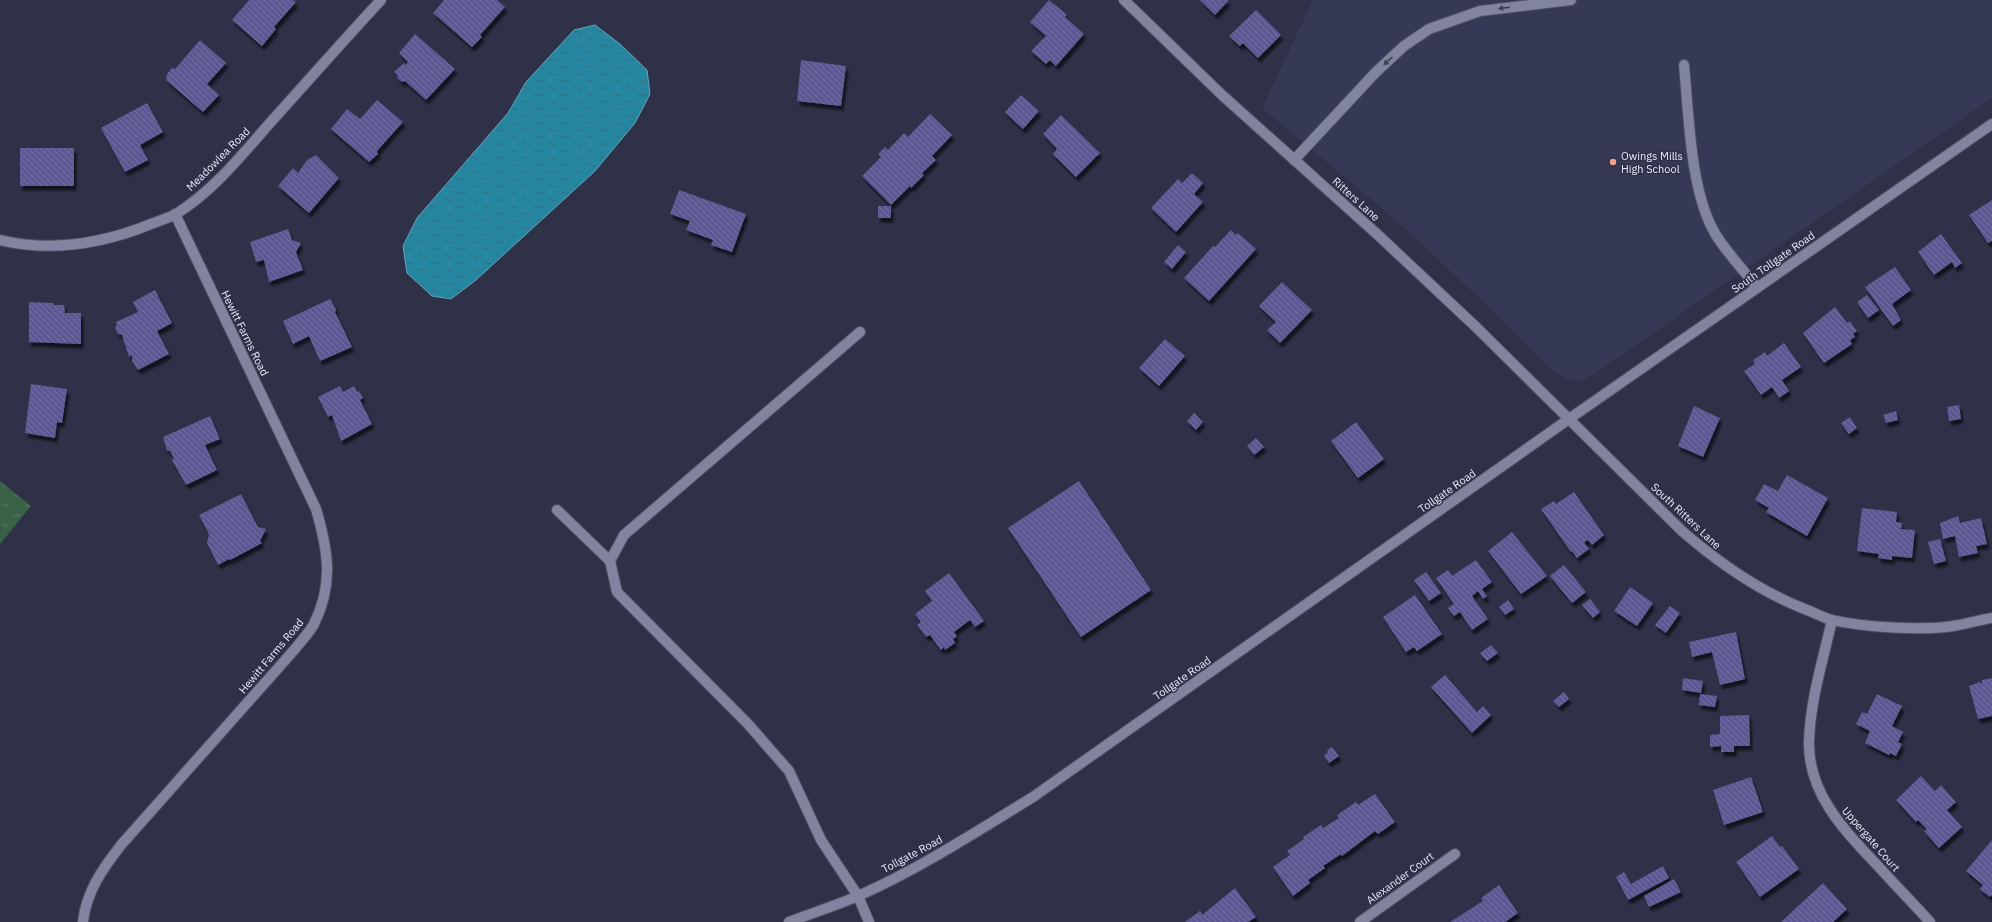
<svg xmlns="http://www.w3.org/2000/svg" width="1992" height="922" viewBox="0 0 1992 922" font-family="'IBM Plex Sans',sans-serif">
  <style>
    .built { fill: #363956 }
    .park { fill: url(#park-tufts) }
    .water { fill: url(#water-ripples); stroke: #61a4ba }
    .building { fill: url(#building-back-hatch); filter: url(#shadow) }
    .lines { fill: none; stroke-linecap: round; stroke-linejoin: round }
    .service-casing { stroke: #4d5062; stroke-width: 12 }
    .minor-casing { stroke: #4d5062; stroke-width: 12 }
    .tertiary-casing { stroke: #4d5062; stroke-width: 12 }
    .service { stroke: #80849f; stroke-width: 10 }
    .minor { stroke: #80849f; stroke-width: 10 }
    .tertiary { stroke: #80849f; stroke-width: 10 }
    .oneway { fill: #3e4259 }
    .poi-dot { fill: #f49f86; stroke: #2e3148; stroke-width: 1.5 }
    .labels { text-anchor: middle; stroke-width: 3; stroke-linejoin: round; paint-order: stroke }
    .poi-label { font-size: 11px; fill: #e8ebfa; stroke: #2e3148; text-anchor: start }
    .street-label { font-size: 11px; fill: #e8ebfa; stroke: #2e3148 }
  </style>
  <defs>
    <pattern id="park-tufts" width="24" height="20" patternUnits="userSpaceOnUse"><rect width="24" height="20" fill="#386145"/><path d="M3 7l-1-3M5 7V3M7 7l1-3M15 17l-1-3M17 17v-4M19 17l1-3" fill="none" stroke="#557861"/></pattern>
    <pattern id="water-ripples" width="26" height="14" patternUnits="userSpaceOnUse"><rect width="26" height="14" fill="#27869f"/><path d="M2 4q2-2 4 0t4 0M15 11q2-2 4 0t4 0" fill="none" stroke="#336c7d"/></pattern>
    <pattern id="building-back-hatch" width="6" height="6" patternUnits="userSpaceOnUse"><rect width="6" height="6" fill="#5c5893"/><path d="M-1 5l2 2M0 0l6 6M5-1l2 2" fill="none" stroke="#7370a3"/></pattern>
    <filter id="shadow"><feDropShadow dx="2.5" dy="4.5" stdDeviation="1" flood-color="#0009"/></filter>
  </defs>
  <rect width="100%" height="100%" fill="#2e3148"/>
  <polygon class="built" points="1313,0 1992,0 1992,98 1593,375 1580,381 1565,379 1548,367 1490,308 1391,216 1262,108"/>
  <polygon class="park" points="0,481 31,506 0,544"/>
  <polygon class="water" points="595,25 620,44 647,70 650,94 635,123 595,171 476,280 451,299 432,296 407,273 403,246 417,218 508,113 526,82 574,30"/>
  <g class="building">
    <polygon points="249,0 293,0 296,2 274,27 276,29 262,46 232,20"/>
    <polygon points="444,0 497,0 505,7 480,35 482,37 472,47 433,13"/>
    <polygon points="1049,0 1067,15 1065,17 1084,34 1056,66 1050,60 1046,64 1031,51 1046,36 1030,22"/>
    <polygon points="1200,0 1229,0 1215,15"/>
    <polygon points="1256,10 1281,35 1258,58 1243,43 1240,46 1229,36"/>
    <polygon points="415,34 455,69 426,100 405,81 402,82 397,78 398,75 394,72 404,63 406,65 408,62 399,53"/>
    <polygon points="200,40 226,63 207,84 219,95 203,112 166,80 167,74 172,68 175,69"/>
    <polygon points="801,60 846,66 841,106 797,101"/>
    <polygon points="1021,95 1039,111 1023,129 1005,112"/>
    <polygon points="377,100 403,122 377,151 378,154 369,162 331,129 347,109 360,119"/>
    <polygon points="147,103 163,132 140,145 148,160 125,172 101,128"/>
    <polygon points="930,114 952,135 932,156 936,160 922,173 924,175 911,188 910,186 891,205 862,176 881,157 878,154 885,147 888,150 904,133 908,137"/>
    <polygon points="1061,115 1100,153 1076,177 1053,154 1057,149 1043,134"/>
    <rect x="20" y="148" width="54" height="38"/>
    <polygon points="316,155 339,178 309,213 278,186 293,168 298,173 307,160"/>
    <polygon points="1192,173 1203,183 1194,194 1203,202 1176,232 1151,208 1178,179 1182,183"/>
    <polygon points="679,190 746,214 732,252 711,245 713,240 686,230 690,221 670,214"/>
    <polygon points="1992,200 1992,241 1988,243 1969,215"/>
    <rect x="878" y="206" width="13" height="12"/>
    <polygon points="288,229 292,240 301,243 296,252 303,270 269,282 264,260 256,262 250,242"/>
    <polygon points="1231,230 1236,235 1238,233 1256,249 1209,301 1184,278 1213,246 1215,247"/>
    <polygon points="1941,234 1962,263 1955,268 1952,262 1934,275 1918,252"/>
    <polygon points="1178,245 1186,252 1172,269 1164,262"/>
    <polygon points="1895,267 1911,290 1892,304 1901,320 1893,326 1865,287"/>
    <polygon points="1282,282 1312,310 1280,343 1267,330 1276,322 1259,306"/>
    <polygon points="155,290 172,323 157,331 169,354 138,370 132,361 132,355 129,357 122,335 118,334 115,328 117,325 116,322 138,312 133,302"/>
    <polygon points="1867,295 1879,310 1868,318 1857,302"/>
    <polygon points="330,299 336,309 335,312 352,347 320,361 309,336 293,344 283,321"/>
    <polygon points="29,302 53,303 53,305 64,305 65,313 81,313 81,344 29,342"/>
    <polygon points="1835,307 1847,323 1850,321 1857,331 1853,334 1855,337 1850,340 1852,344 1824,363 1803,333"/>
    <polygon points="1165,339 1185,356 1159,386 1139,368"/>
    <polygon points="1784,343 1801,367 1782,380 1789,391 1779,398 1772,387 1761,395 1744,371 1755,364 1753,360 1765,352 1767,356"/>
    <polygon points="31,384 67,389 62,423 57,422 55,438 25,433"/>
    <polygon points="340,386 343,392 354,386 357,392 359,391 363,398 360,400 372,424 341,441 332,415 328,417 318,397"/>
    <polygon points="1959,405 1961,419 1949,421 1947,407"/>
    <polygon points="1694,406 1720,418 1703,457 1678,446"/>
    <polygon points="1896,411 1898,420 1886,423 1883,415"/>
    <polygon points="1194,413 1203,422 1196,430 1187,421"/>
    <polygon points="210,416 220,439 205,445 217,470 186,485 172,460 174,458 170,451 167,450 163,437"/>
    <polygon points="1850,417 1857,428 1849,434 1841,423"/>
    <polygon points="1356,422 1384,459 1358,478 1331,441"/>
    <polygon points="1256,438 1264,447 1254,455 1247,446"/>
    <polygon points="1787,475 1828,498 1807,536 1766,512 1769,508 1755,500 1764,484 1778,491"/>
    <polygon points="1079,481 1151,590 1081,637 1008,528"/>
    <polygon points="1574,492 1604,535 1592,545 1588,540 1584,542 1589,549 1577,558 1572,551 1571,552 1541,509 1554,501 1556,504"/>
    <polygon points="241,494 258,527 266,529 260,541 262,543 230,560 229,559 218,565 207,543 209,534 199,515"/>
    <polygon points="1862,508 1897,512 1896,522 1902,523 1901,529 1915,530 1912,558 1892,556 1892,560 1878,558 1879,554 1857,551"/>
    <polygon points="1958,516 1960,523 1981,518 1987,544 1976,546 1978,553 1959,557 1955,536 1943,539 1940,523"/>
    <polygon points="1512,532 1547,576 1521,594 1488,551"/>
    <polygon points="1940,539 1946,561 1934,564 1928,542"/>
    <polygon points="1476,560 1492,582 1482,589 1487,596 1483,599 1478,591 1472,596 1488,619 1472,630 1460,612 1454,616 1448,608 1454,604 1436,578 1448,570 1452,576"/>
    <polygon points="1564,565 1586,592 1572,603 1550,576"/>
    <polygon points="1426,572 1441,593 1429,601 1414,580"/>
    <polygon points="949,573 984,621 975,627 970,620 954,632 957,636 953,639 955,643 945,650 944,647 941,650 930,635 926,637 917,625 921,622 915,614 932,601 925,591"/>
    <polygon points="1630,587 1653,603 1637,626 1614,611"/>
    <polygon points="1415,595 1442,634 1417,651 1414,647 1406,652 1383,617"/>
    <polygon points="1590,599 1600,612 1593,618 1582,605"/>
    <polygon points="1508,600 1514,609 1505,615 1499,607"/>
    <polygon points="1670,606 1680,613 1666,633 1655,625"/>
    <polygon points="1736,632 1745,679 1720,685 1712,652 1692,657 1689,642"/>
    <polygon points="1491,645 1498,653 1487,661 1480,653"/>
    <polygon points="1445,675 1477,712 1483,706 1491,715 1472,733 1431,687"/>
    <polygon points="1683,678 1703,681 1701,693 1682,690"/>
    <polygon points="1992,678 1992,716 1978,719 1969,686 1980,682 1982,684 1982,680"/>
    <polygon points="1564,692 1569,699 1559,707 1553,701"/>
    <polygon points="1700,694 1717,696 1715,707 1699,705"/>
    <polygon points="1877,694 1902,706 1892,726 1903,732 1898,742 1902,744 1896,756 1890,753 1889,755 1865,743 1870,731 1856,724 1862,712 1867,714"/>
    <polygon points="1749,715 1750,746 1734,746 1734,752 1721,752 1721,746 1710,747 1710,735 1720,734 1720,716"/>
    <polygon points="1332,747 1339,756 1329,763 1324,756 1328,752 1327,750"/>
    <polygon points="1921,776 1935,791 1941,785 1956,802 1947,810 1962,827 1939,848 1924,831 1927,829 1918,820 1916,822 1896,800"/>
    <polygon points="1751,777 1763,812 1724,825 1713,790"/>
    <polygon points="1375,794 1395,822 1378,834 1375,831 1342,856 1341,854 1323,866 1325,868 1308,880 1310,883 1293,896 1273,867 1290,855 1287,851 1304,839 1303,837 1321,825 1323,828 1339,818 1337,815 1356,802 1358,805"/>
    <polygon points="1772,836 1780,847 1782,846 1799,869 1760,897 1736,862"/>
    <polygon points="1992,840 1992,895 1990,897 1980,889 1983,885 1966,871"/>
    <polygon points="1663,866 1669,878 1628,900 1616,877 1624,872 1631,884"/>
    <polygon points="1674,879 1681,892 1649,907 1644,896"/>
    <polygon points="1823,883 1847,909 1833,922 1781,922"/>
    <polygon points="1499,885 1518,913 1505,922 1450,922 1483,901 1481,898"/>
    <polygon points="1235,888 1256,917 1248,922 1185,922 1200,911 1202,915"/>
  </g>
  <g class="lines">
    <g class="service-casing">
      <g id="service">
        <path d="M1684 65C1689 115 1690 193 1716 235 1727 253 1744 270 1757 288"/>
        <polyline points="1294,160 1376,72 1404,46 1429,29 1480,11 1571,0"/>
      </g>
    </g>
    <g class="minor-casing">
      <g id="minor">
        <path d="M1124 0 1222 95 1378 235 1476 327 1682 531C1720 564 1760 592 1807 610 1815 613 1824 618 1832 620 1862 627 1923 631 1953 626 1966 624 1979 620 1992 618"/>
        <path d="M0 240C51 252 102 244 151 224 159 221 168 218 176 214 213 191 241 156 269 124 306 83 343 41 381 0"/>
        <polyline points="860,332 624,535 610,561 617,592 748,724 789,771 821,840 858,896 869,922"/>
        <polyline points="557,510 610,561"/>
        <path d="M1832 620C1823 660 1810 701 1809 742 1808 794 1845 831 1878 866 1895 885 1913 903 1930 922"/>
        <path d="M83 922C86 892 103 868 121 845L295 649C301 641 309 633 314 624 334 584 328 550 316 509L175 214"/>
        <polyline points="1360,922 1455,854"/>
      </g>
    </g>
    <g class="tertiary-casing">
      <path id="tertiary" d="M789 922C812 913 835 906 858 896 919 869 976 832 1033 797L1569 419 1992 124"/>
    </g>
    <use href="#service" class="service"/>
    <use href="#minor" class="minor"/>
    <use href="#tertiary" class="tertiary"/>
  </g>
  <defs><path id="oneway-solid" d="M-6-.8H1V-3.2L6.5 0L1 3.2V.8H-6Z"/></defs>
  <g class="oneway">
    <use href="#oneway-solid" transform="translate(1504 8) rotate(173)"/>
    <use href="#oneway-solid" transform="translate(1388 61) rotate(137)"/>
  </g>
  <circle class="poi-dot" cx="1613" cy="162" r="4"/>
  <g class="labels">
    <g class="poi-label">
      <text x="1621" y="160">Owings Mills<tspan x="1621" dy="13">High School</tspan></text>
    </g>
    <g class="street-label">
      <text transform="translate(218 159) rotate(-45)" y="4">Meadowlea Road</text>
      <text transform="translate(1356 199) rotate(42)" y="4">Ritters Lane</text>
      <text transform="translate(1773 262) rotate(-35)" y="4">South Tollgate Road</text>
      <text transform="translate(245 333) rotate(64)" y="4">Hewitt Farms Road</text>
      <text transform="translate(1447 491) rotate(-35)" y="4">Tollgate Road</text>
      <text transform="translate(1686 516) rotate(43)" y="4">South Ritters Lane</text>
      <text transform="translate(271 656) rotate(-50)" y="4">Hewitt Farms Road</text>
      <text transform="translate(1182 678) rotate(-35)" y="4">Tollgate Road</text>
      <text transform="translate(1871 839) rotate(49)" y="4">Uppergate Court</text>
      <text transform="translate(912 854) rotate(-28)" y="4">Tollgate Road</text>
      <text transform="translate(1400 878) rotate(-36)" y="4">Alexander Court</text>
    </g>
  </g>
</svg>
